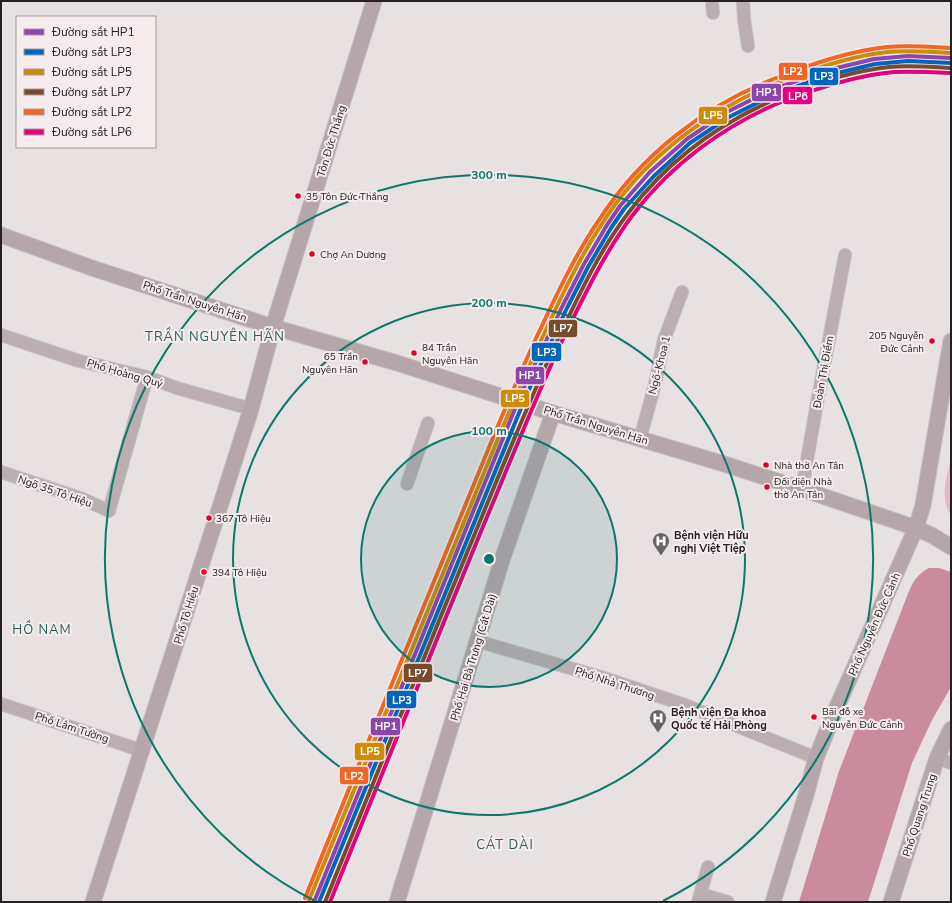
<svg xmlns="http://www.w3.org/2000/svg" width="952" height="903" viewBox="0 0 952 903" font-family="'Nunito Sans',sans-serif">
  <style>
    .green { fill: #eab6c4 }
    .water { fill: #cb8b9e }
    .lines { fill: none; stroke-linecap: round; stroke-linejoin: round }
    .minor-casing { stroke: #c3bfc0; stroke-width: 14 }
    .major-casing { stroke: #c3bfc0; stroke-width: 17 }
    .minor { stroke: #bbaeb1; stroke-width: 12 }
    .major { stroke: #b5a6aa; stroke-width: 15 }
    .rail-1-casing { stroke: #f6ecee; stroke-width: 7 }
    .rail-2-casing { stroke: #f6ecee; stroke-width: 7 }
    .rail-3-casing { stroke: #f6ecee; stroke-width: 7 }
    .rail-4-casing { stroke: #f6ecee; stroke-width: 7 }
    .rail-5-casing { stroke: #f6ecee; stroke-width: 7 }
    .rail-6-casing { stroke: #f6ecee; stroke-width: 7 }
    .rail-1 { stroke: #8e44ad; stroke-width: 4 }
    .rail-2 { stroke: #0065bd; stroke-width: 4 }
    .rail-3 { stroke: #cd8b07; stroke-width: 4 }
    .rail-4 { stroke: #7a4b2a; stroke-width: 4 }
    .rail-5 { stroke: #f26522; stroke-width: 4 }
    .rail-6 { stroke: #e5007d; stroke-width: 4 }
    .ring { fill: none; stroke: #0f766e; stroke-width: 2 }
    .bus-dot { fill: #e4002b; stroke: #f6ecee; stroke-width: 1.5 }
    .labels { text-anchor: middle; stroke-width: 4; stroke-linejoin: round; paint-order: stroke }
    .bus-label { font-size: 10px; fill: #242122; stroke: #f6ecee; text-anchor: start }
    .street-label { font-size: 11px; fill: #242122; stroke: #f6ecee }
    .poi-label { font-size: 11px; font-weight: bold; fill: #242122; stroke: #f6ecee; text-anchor: start }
    .quarter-label { font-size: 13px; letter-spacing: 1px; fill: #245e5b; stroke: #f6ecee }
    .centre { fill: #0f766e; stroke: #f6ecee; stroke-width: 2 }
    .ring-label { font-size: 12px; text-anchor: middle; font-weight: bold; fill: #0f766e; stroke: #f6ecee; stroke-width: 4; stroke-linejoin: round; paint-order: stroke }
    .line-badge { stroke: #f6ecee; stroke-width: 1.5 }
    .badge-label { font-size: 11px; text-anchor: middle; font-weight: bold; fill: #fff }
  </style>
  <rect width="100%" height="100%" fill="#e7e1e2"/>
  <path class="green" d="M951 457V516C939 496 947 478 951 457Z"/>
  <path class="water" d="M929 568H939L951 572V687L932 720 912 763 868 902H799L839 771 909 591C914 580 918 574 929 568Z"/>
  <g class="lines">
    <g class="minor-casing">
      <g id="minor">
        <polyline points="712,1 713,13"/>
        <polyline points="743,1 744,19 748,46"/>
        <polyline points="1,335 76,360 147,377 177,388 251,409"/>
        <polyline points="640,439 655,384 664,340 682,292"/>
        <polyline points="1,472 83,499 109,511 147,377"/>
        <polyline points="407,484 428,423"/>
        <polyline points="802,489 817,403 845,255"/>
        <polyline points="477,641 604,678 685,705 816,758"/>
        <polyline points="1,704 143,751"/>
        <polyline points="937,758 951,763"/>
        <polyline points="701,894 728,902"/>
        <polyline points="698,902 708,867"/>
      </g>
    </g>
    <g class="major-casing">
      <g id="major">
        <polyline points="1,235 92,268 273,327 397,363 553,413 721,463 802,489 916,528 933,536 951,547"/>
        <polyline points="93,902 225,491 251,409 273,327 374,1"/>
        <polyline points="397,902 502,560 553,413"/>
        <polyline points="773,902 806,795 816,758 836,709 916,528 923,505 951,341"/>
        <polyline points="891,902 937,758 951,729"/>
      </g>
    </g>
    <use href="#minor" class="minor"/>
    <use href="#major" class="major"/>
    <g class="rail-1-casing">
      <polyline id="rail-1" points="314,902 521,394 563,305 584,264 607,225 620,206 650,172 687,139 727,112 769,91 824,71 874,59 908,56 951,58"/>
    </g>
    <g class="rail-2-casing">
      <polyline id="rail-2" points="319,902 526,396 567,308 588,267 611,228 624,209 654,176 690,143 729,117 771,96 825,76 875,64 908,61 951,63"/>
    </g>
    <g class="rail-3-casing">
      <path id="rail-3" d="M309 900C360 774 412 648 464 522 490 458 515 394 545 332 565 288 586 245 614 206 655 150 714 108 777 83 812 69 850 56 888 52 909 50 930 52 951 53"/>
    </g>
    <g class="rail-4-casing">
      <path id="rail-4" d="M325 902C376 777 426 651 478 526 504 463 529 401 558 339 579 295 599 251 629 212 669 159 724 120 785 95 818 82 853 71 889 67 909 65 930 67 951 68"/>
    </g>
    <g class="rail-5-casing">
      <path id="rail-5" d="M305 898C356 771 407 645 460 518 486 456 510 393 539 332 557 294 575 255 599 220 641 155 704 106 776 78 812 64 849 51 887 47 909 45 930 47 951 48"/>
    </g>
    <g class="rail-6-casing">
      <path id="rail-6" d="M330 902C381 777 431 653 482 529 508 467 533 404 561 343 582 300 603 255 632 216 671 164 726 124 786 100 821 87 858 75 894 72 913 71 932 72 950 73"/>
    </g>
    <use href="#rail-1" class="rail-1"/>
    <use href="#rail-2" class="rail-2"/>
    <use href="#rail-3" class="rail-3"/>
    <use href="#rail-4" class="rail-4"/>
    <use href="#rail-5" class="rail-5"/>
    <use href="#rail-6" class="rail-6"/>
  </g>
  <circle cx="489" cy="559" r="128" fill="#0f766e" fill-opacity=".12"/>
  <g class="ring">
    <circle cx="489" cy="559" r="128"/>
    <circle cx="489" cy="559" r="256"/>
    <path d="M315 901A384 384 0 1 1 663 901"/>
  </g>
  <defs>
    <g id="hospital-pin" transform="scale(0.9)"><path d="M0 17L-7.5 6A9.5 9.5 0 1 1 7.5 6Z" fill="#686465" stroke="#f6ecee"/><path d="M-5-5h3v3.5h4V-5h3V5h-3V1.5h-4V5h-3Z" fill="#fff"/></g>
  </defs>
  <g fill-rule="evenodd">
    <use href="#hospital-pin" x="661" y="541"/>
    <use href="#hospital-pin" x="658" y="718"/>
  </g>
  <g class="bus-dot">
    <circle cx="298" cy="196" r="3.5"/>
    <circle cx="312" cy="254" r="3.5"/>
    <circle cx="932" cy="341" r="3.5"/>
    <circle cx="414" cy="353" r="3.5"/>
    <circle cx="365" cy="362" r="3.5"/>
    <circle cx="766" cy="465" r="3.5"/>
    <circle cx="767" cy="487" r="3.5"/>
    <circle cx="209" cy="518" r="3.5"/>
    <circle cx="204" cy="572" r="3.5"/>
    <circle cx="814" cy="717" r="3.5"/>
  </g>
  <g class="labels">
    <g class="bus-label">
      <text x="306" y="200">35 Tôn Đức Thắng</text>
      <text x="320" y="258">Chợ An Dương</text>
      <text x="924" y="339" text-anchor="end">205 Nguyễn<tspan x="924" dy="13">Đức Cảnh</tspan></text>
      <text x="422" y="351">84 Trần<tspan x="422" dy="13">Nguyên Hãn</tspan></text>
      <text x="358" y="360" text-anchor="end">65 Trần<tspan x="358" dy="13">Nguyên Hãn</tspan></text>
      <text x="774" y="469">Nhà thờ An Tân</text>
      <text x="774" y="485">Đối diện Nhà<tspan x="774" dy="13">thờ An Tân</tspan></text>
      <text x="216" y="522">367 Tô Hiệu</text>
      <text x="212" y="576">394 Tô Hiệu</text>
      <text x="822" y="715">Bãi đỗ xe<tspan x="822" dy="13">Nguyễn Đức Cảnh</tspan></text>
    </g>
    <g class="street-label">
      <text transform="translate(331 141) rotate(-73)" y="4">Tôn Đức Thắng</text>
      <text transform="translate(195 301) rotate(18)" y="4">Phố Trần Nguyên Hãn</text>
      <text transform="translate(659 365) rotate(-76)" y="4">Ngõ-Khoa 1</text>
      <text transform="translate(823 372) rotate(-80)" y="4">Đoàn Thị Điểm</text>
      <text transform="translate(125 373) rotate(16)" y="4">Phố Hoàng Quý</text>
      <text transform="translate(596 425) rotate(17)" y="4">Phố Trần Nguyên Hãn</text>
      <text transform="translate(55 491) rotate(19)" y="4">Ngõ 35 Tô Hiệu</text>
      <text transform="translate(186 615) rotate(-73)" y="4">Phố Tô Hiệu</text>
      <text transform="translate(874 624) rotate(-66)" y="4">Phố Nguyễn Đức Cảnh</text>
      <text transform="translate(473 657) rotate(-73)" y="4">Phố Hai Bà Trưng (Cát Dài)</text>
      <text transform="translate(615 683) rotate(18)" y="4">Phố Nhà Thương</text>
      <text transform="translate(72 727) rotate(18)" y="4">Phố Lâm Tường</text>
      <text transform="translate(919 815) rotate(-72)" y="4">Phố Quang Trung</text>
    </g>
    <g class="poi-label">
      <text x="674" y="539">Bệnh viện Hữu<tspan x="674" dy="13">nghị Việt Tiệp</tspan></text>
      <text x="671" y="716">Bệnh viện Đa khoa<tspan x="671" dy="13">Quốc tế Hải Phòng</tspan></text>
    </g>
    <g class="quarter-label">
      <text x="215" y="341">TRẦN NGUYÊN HÃN</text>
      <text x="42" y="634">HỒ NAM</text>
      <text x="505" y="849">CÁT DÀI</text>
    </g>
  </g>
  <circle cx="489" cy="559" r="6" class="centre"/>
  <g class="ring-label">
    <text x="489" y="179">300 m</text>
    <text x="489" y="307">200 m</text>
    <text x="489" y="435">100 m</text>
  </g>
  <g class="line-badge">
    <rect x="778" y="62" width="30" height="19" rx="4" fill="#f26522"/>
    <rect x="809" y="67" width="30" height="19" rx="4" fill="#0065bd"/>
    <rect x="751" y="83" width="31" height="19" rx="4" fill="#8e44ad"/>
    <rect x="782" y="86" width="31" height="19" rx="4" fill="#e5007d"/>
    <rect x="698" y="106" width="30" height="19" rx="4" fill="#cd8b07"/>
    <rect x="548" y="319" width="30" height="19" rx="4" fill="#7a4b2a"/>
    <rect x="531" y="342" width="31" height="20" rx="4" fill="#0065bd"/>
    <rect x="515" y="366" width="30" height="19" rx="4" fill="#8e44ad"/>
    <rect x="500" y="389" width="30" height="19" rx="4" fill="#cd8b07"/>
    <rect x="403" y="663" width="30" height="20" rx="4" fill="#7a4b2a"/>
    <rect x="386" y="690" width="31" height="19" rx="4" fill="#0065bd"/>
    <rect x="370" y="717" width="31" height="19" rx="4" fill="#8e44ad"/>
    <rect x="354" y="742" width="31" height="19" rx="4" fill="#cd8b07"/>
    <rect x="339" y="766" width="30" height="19" rx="4" fill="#f26522"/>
  </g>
  <g class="badge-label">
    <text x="793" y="75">LP2</text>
    <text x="824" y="80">LP3</text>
    <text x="767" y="96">HP1</text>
    <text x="798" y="100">LP6</text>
    <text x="713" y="119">LP5</text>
    <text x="563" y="332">LP7</text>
    <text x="547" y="356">LP3</text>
    <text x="530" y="379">HP1</text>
    <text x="515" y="402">LP5</text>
    <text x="418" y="677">LP7</text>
    <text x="402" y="704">LP3</text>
    <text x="386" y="730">HP1</text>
    <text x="370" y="755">LP5</text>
    <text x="354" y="780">LP2</text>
  </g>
  <rect width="952" height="903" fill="none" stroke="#242122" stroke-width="4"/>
  <rect x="16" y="16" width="140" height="132" fill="#f6ecee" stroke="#a29b9c"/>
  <rect x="24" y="29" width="20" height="6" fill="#8e44ad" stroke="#a29b9c"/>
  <text x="52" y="36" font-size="12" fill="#242122">Đường sắt HP1</text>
  <rect x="24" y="49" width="20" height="6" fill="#0065bd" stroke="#a29b9c"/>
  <text x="52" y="56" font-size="12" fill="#242122">Đường sắt LP3</text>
  <rect x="24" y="69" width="20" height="6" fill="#cd8b07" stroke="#a29b9c"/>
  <text x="52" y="76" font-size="12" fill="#242122">Đường sắt LP5</text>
  <rect x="24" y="89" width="20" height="6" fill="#7a4b2a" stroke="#a29b9c"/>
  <text x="52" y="96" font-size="12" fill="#242122">Đường sắt LP7</text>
  <rect x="24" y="109" width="20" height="6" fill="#f26522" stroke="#a29b9c"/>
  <text x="52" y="116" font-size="12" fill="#242122">Đường sắt LP2</text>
  <rect x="24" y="129" width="20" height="6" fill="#e5007d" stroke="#a29b9c"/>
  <text x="52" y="136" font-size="12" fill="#242122">Đường sắt LP6</text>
</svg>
